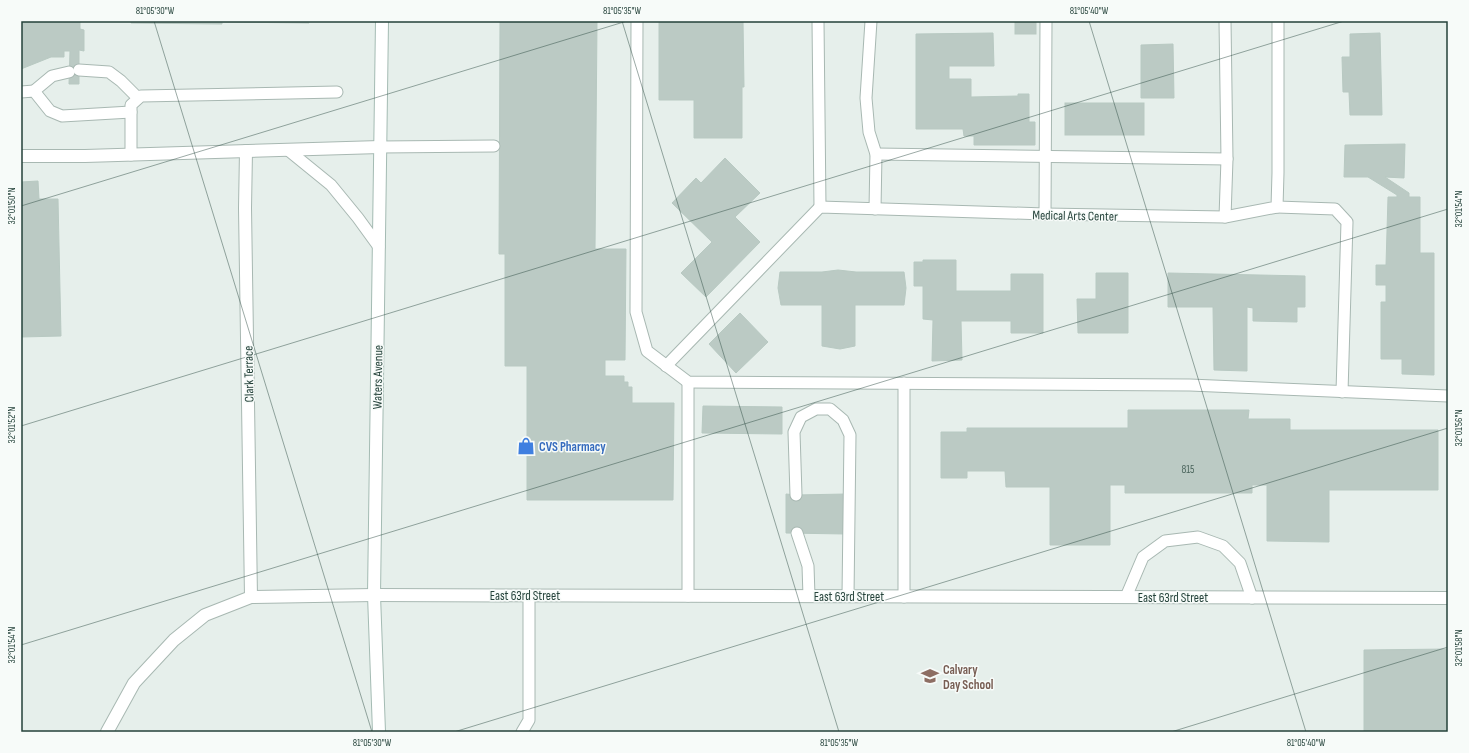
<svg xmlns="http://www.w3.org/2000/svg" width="1469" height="753" viewBox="0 0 1469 753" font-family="'Sofia Sans Condensed',sans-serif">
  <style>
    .building { fill: #bbcac4; stroke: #b8c9c2 }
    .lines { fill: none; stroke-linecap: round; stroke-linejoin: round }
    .lane-casing { stroke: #a8b8b2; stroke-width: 13 }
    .street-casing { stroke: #a8b8b2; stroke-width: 14 }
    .secondary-casing { stroke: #a4bbb3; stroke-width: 14 }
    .lane { stroke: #fff; stroke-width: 11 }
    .street { stroke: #fff; stroke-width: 12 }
    .secondary { stroke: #fff; stroke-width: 12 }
    .ticks { fill: none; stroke: #24423a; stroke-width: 1; stroke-opacity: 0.45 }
    .labels { text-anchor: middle; stroke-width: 3; stroke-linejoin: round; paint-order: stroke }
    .number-label { font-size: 11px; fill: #4a645c }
    .street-label { font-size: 13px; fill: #24423a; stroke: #f7fbf9 }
    .shop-label { font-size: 13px; font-weight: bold; fill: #366cbe; stroke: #f7fbf9; text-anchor: start }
    .education-label { font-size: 13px; font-weight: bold; fill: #785e54; stroke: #f7fbf9; text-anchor: start }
    .neatline { fill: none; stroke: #24423a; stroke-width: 1.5 }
    .ticks-label { font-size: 10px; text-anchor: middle; fill: #24423a }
  </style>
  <rect width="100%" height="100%" fill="#e6efeb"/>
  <g class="building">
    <polygon points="21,21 80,21 80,29 84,30 84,51 79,50 79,84 69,84 70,51 64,51 64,57 51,57 21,69"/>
    <polygon points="131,21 309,21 309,23 222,22 222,24 131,23"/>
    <polygon points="500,21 597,21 595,249 626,249 625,360 605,360 605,376 624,376 624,382 628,382 628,387 632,387 632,403 674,403 673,500 527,500 527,366 505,366 505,254 499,254"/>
    <polygon points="659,21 743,21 744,87 742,87 742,138 694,138 694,100 659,100"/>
    <rect x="1015" y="22" width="21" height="12"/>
    <polygon points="993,33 994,66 949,66 949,79 971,79 971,97 1018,96 1018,94 1029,94 1029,122 1035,122 1035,145 974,145 974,136 964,136 963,129 916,129 916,34"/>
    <polygon points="1380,33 1382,115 1350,115 1349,92 1343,92 1342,57 1350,57 1350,34"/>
    <polygon points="1173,44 1174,98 1141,98 1141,45"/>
    <rect x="1065" y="103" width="79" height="32"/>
    <polygon points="1405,144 1404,178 1385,177 1409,193 1409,197 1420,197 1420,253 1434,253 1434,375 1402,374 1402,359 1381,359 1381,302 1386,302 1386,285 1376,285 1376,265 1386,265 1388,197 1397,197 1397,195 1368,177 1344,177 1345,145"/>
    <polygon points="725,158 760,193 735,217 760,242 706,297 681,273 712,242 672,203 696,178 701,183"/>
    <polygon points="38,181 39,199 58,199 61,336 21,337 21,182"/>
    <polygon points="923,260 956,260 956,291 1011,291 1011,274 1043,274 1043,333 1011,333 1011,321 961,321 962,360 932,361 933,320 923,319 923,286 914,286 914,262 923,262"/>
    <polygon points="838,270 856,272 904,272 906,288 904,305 855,305 855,346 840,349 822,346 822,305 781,305 778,288 780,272 822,272"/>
    <polygon points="1096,273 1128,273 1128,333 1078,333 1077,299 1096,299"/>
    <polygon points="1168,273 1305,276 1305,307 1297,307 1297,322 1253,321 1253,308 1247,307 1247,371 1214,370 1213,307 1168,307"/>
    <polygon points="740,313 768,342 736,373 709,344"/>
    <polygon points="703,406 782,407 782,434 702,433"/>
    <polygon points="1128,410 1249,410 1248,419 1290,419 1290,430 1438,430 1438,490 1329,490 1329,542 1267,541 1267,485 1252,485 1252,493 1125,493 1125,485 1110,485 1110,545 1050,545 1050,487 1006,487 1005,471 967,471 967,478 941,478 941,432 967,432 967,428 1128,428"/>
    <polygon points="786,494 796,495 846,494 846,534 786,533"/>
    <polygon points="1448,649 1448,732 1364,732 1364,650"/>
  </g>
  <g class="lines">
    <g class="lane-casing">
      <g id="lane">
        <polyline points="637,21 636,312 647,351 688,382 1190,385 1448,396"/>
        <polyline points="818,21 820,207"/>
        <polyline points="871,21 866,98 869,132 876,154 875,209"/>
        <polyline points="1225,21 1227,159 1225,217"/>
        <polyline points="79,70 109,72 121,81 138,98"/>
        <polyline points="34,91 52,76 69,72"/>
        <polyline points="21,92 34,91 50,111 62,116 131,112"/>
        <polyline points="380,147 494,146"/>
        <polyline points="288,150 331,185 358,218 379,247"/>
        <polyline points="876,154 1227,159"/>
        <polyline points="131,155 131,105 141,96 337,92"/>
        <polyline points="1277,207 1335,209 1347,222 1342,392"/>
        <polyline points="1045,214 1046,21"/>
        <polyline points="666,366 820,207 1045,214 1225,217 1277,207 1278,173 1278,21"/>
        <polyline points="688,382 688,596"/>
        <polyline points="904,383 904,597"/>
        <polyline points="796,495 794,432 801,417 816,409 830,409 843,420 850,435 848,596"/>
        <polyline points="797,533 808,566 809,596"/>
        <polyline points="1126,597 1143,557 1165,541 1198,537 1223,546 1240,563 1252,598"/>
        <polyline points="522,732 529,720 529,595"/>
      </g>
    </g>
    <g class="street-casing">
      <g id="street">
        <polyline points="246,151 245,208 251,597"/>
        <polyline points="21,156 85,156 380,147"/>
        <polyline points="107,732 134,683 174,640 205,615 251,597 374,595 1448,598"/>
      </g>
    </g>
    <g class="secondary-casing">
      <polyline id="secondary" points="379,732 374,595 382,21"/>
    </g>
    <use href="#lane" class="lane"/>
    <use href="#street" class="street"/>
    <use href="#secondary" class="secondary"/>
  </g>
  <path class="ticks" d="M154 21 372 732M622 21 839 732M1089 21 1306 732M21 206 627 21M21 426 1344 21M21 645 1448 209M454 732 1448 428M1171 732 1448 647"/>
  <defs>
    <g id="shop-bare" transform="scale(1.38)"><path d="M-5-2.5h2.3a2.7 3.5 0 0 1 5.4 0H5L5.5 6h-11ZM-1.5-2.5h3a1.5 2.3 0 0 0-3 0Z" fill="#3f7fe0" stroke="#f7fbf9" stroke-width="2.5" paint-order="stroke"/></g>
    <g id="school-bare" transform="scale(1.38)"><path d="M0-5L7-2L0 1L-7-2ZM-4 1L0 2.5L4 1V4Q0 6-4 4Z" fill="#8d6e63" stroke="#f7fbf9" stroke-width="2.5" paint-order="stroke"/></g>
  </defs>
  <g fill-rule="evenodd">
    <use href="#shop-bare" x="526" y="446"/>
    <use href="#school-bare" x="930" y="676"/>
  </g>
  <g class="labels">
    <g class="number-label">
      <text x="1188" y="473">815</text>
    </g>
    <g class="street-label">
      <text transform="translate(1075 215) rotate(1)" y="5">Medical Arts Center</text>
      <text transform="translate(248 374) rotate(-91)" y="5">Clark Terrace</text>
      <text transform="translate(377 377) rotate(-89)" y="5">Waters Avenue</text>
      <text x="525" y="600">East 63rd Street</text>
      <text x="849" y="601">East 63rd Street</text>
      <text x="1173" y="602">East 63rd Street</text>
    </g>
    <g class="shop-label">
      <text x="539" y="451">CVS Pharmacy</text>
    </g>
    <g class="education-label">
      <text x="943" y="674">Calvary<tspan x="943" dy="15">Day School</tspan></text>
    </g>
  </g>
  <rect width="1469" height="753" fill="none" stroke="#f7fbf9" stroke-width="44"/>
  <rect x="22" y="22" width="1425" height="709" class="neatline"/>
  <g class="ticks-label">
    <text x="155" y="14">81°05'30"W</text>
    <text x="622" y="14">81°05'35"W</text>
    <text x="1089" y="14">81°05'40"W</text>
    <text transform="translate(11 206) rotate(-90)" y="4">32°01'50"N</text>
    <text transform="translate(1458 209) rotate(-90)" y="4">32°01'54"N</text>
    <text transform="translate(11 425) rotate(-90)" y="4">32°01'52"N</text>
    <text transform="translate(1458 428) rotate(-90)" y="4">32°01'56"N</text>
    <text transform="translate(11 645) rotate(-90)" y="4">32°01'54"N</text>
    <text transform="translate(1458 648) rotate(-90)" y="4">32°01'58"N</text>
    <text x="372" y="746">81°05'30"W</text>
    <text x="839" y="746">81°05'35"W</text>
    <text x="1306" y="746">81°05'40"W</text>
  </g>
</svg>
